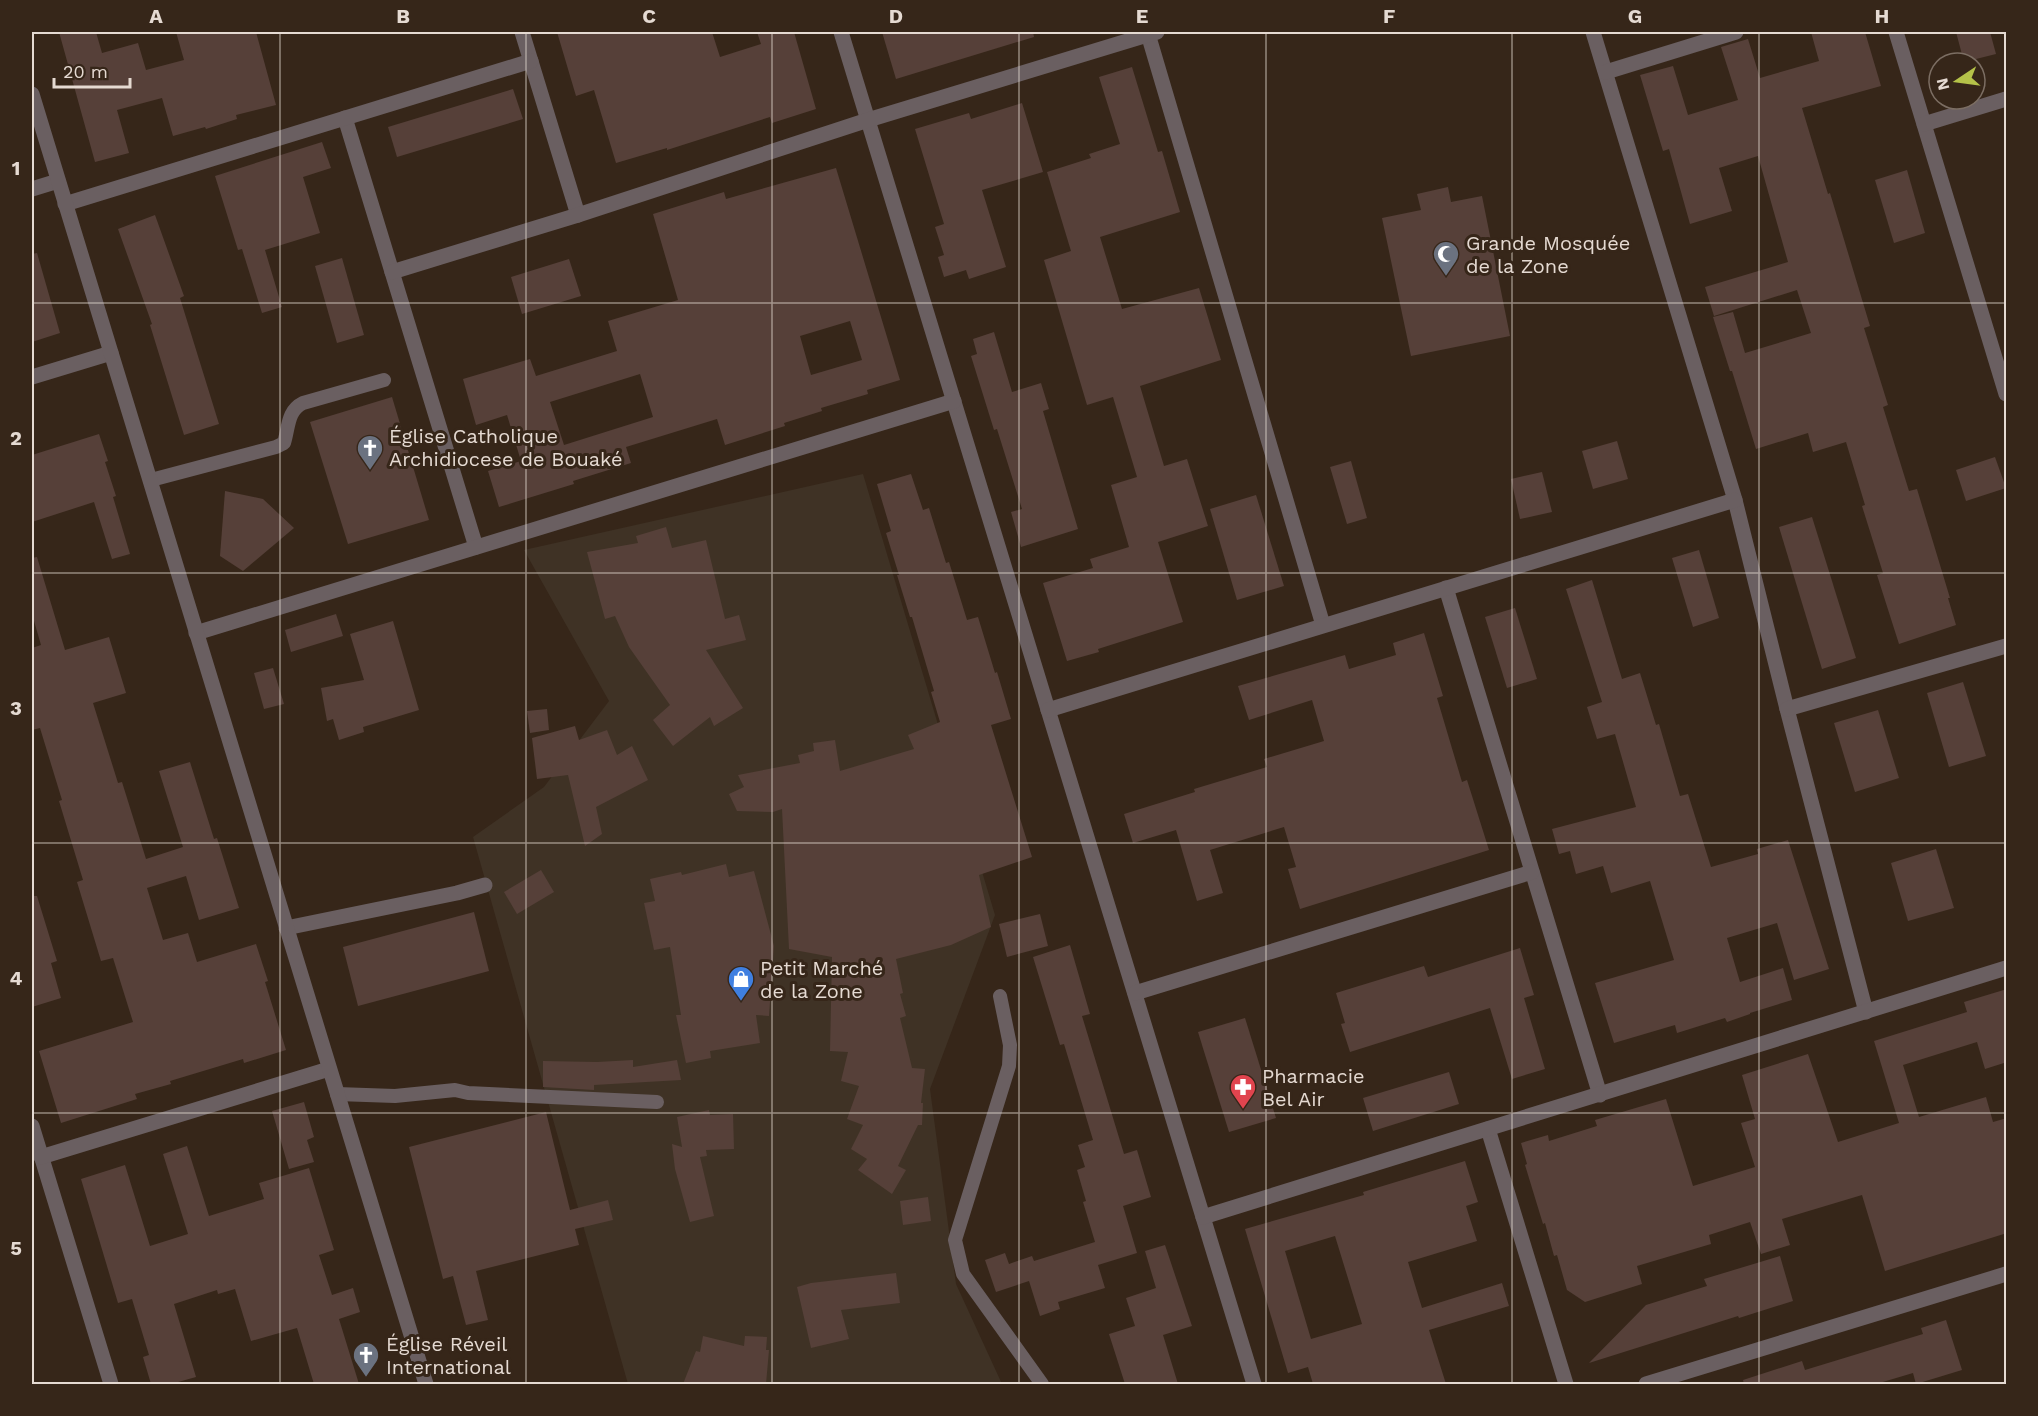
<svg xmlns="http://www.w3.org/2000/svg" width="2038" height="1416" viewBox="0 0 2038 1416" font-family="'Work Sans',sans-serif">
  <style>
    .commercial { fill: #3f3225 }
    .building { fill: #564039; fill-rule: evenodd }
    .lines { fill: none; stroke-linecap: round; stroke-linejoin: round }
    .service { stroke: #6a5f61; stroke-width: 14 }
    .pedestrian { stroke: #6a5f61; stroke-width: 15 }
    .minor { stroke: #6a5f61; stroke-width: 15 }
    .tertiary { stroke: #6a5f61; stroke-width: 15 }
    .grid { fill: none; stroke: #e5dad2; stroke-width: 1.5; stroke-opacity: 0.55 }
    .labels { text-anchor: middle; stroke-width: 6; stroke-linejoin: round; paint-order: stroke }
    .poi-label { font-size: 20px; fill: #e5dad2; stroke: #362619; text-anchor: start }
    .neatline { fill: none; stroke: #e5dad2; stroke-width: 2 }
    .grid-label { font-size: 20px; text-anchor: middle; font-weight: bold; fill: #e5dad2 }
  </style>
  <rect width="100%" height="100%" fill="#362619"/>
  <polygon class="commercial" points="863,474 995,915 930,1089 956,1284 1002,1384 628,1384 473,837 544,787 609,701 524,550"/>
  <g class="building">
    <polygon points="59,32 96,32 102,53 138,43 146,70 184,60 176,32 256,32 276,105 236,115 237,119 206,129 205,127 173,136 162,98 117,110 129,153 95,162"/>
    <polygon points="557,32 712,32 720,57 761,44 757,32 794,32 816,109 772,123 770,117 667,150 667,148 616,163 594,90 576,96"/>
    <polygon points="882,32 1033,32 1034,37 896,79"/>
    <polygon points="1811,32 1865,32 1881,86 1802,108 1828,194 1830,193 1870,326 1864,328 1888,405 1883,407 1909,491 1917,489 1950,598 1948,598 1956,625 1899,644 1877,575 1883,573 1862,506 1865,505 1846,442 1813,452 1808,433 1756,449 1732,371 1730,371 1713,317 1733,312 1745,353 1811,333 1797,290 1714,316 1705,287 1788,262 1758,156 1719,168 1732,211 1690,224 1669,149 1663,151 1640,75 1673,66 1688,115 1738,100 1721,47 1748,39 1760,78 1819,61"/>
    <polygon points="1956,32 1990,32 1996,54 1964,62"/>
    <polygon points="1132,67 1158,152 1162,151 1180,212 1100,237 1122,309 1199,288 1221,360 1140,386 1164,466 1187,459 1208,526 1158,542 1183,622 1098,649 1099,652 1067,661 1043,583 1093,568 1090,559 1129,547 1111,485 1137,477 1113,397 1087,405 1044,260 1071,251 1047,172 1091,158 1089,154 1120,144 1099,77"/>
    <polygon points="513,89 523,119 397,157 388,127"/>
    <polygon points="1022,103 1043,172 982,190 1006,267 969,279 966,270 944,277 938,257 944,255 935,227 944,224 915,129 969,113 971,119"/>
    <polygon points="322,142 331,168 303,177 320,233 265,250 282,307 262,313 242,249 238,250 215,176"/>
    <path d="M836 168 900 380 867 390 868 394 821 408 822 411 784 423 785 426 725 445 717 419 626 447 631 463 573 481 574 484 499 507 488 471 521 461 507 415 476 425 463 379 530 359 536 376 617 351 608 321 678 300 653 214 724 192 726 199ZM850 321 862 360 811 375 800 336ZM640 374 653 417 564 445 550 402Z"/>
    <polygon points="1907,170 1925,233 1894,243 1875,180"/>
    <polygon points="1448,187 1451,202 1482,196 1510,336 1411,356 1382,218 1421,210 1417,194"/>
    <polygon points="155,215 184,296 180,298 219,424 184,435 150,325 152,324 118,229"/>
    <polygon points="37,253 60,333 32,342 32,254"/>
    <polygon points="342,258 364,335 337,343 315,266"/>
    <polygon points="569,259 581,296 522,314 511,277"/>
    <polygon points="994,332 1012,392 1041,383 1049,409 1043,411 1078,529 1021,547 1011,512 1022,509 997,429 994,430 971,356 977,354 973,339"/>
    <polygon points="392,397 429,520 348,544 310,422"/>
    <polygon points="99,434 108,461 105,462 116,496 113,497 130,554 112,559 94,502 32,522 32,455"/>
    <polygon points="1617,441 1628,479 1593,489 1582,451"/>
    <polygon points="1995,457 2006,488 1966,501 1956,470"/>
    <polygon points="1351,461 1367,518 1347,524 1330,467"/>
    <polygon points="1542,472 1552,512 1520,519 1511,479"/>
    <polygon points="911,474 923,510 929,508 946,563 949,562 967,620 978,617 995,673 997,672 1011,719 991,725 1032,857 979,875 991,927 951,945 896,959 903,993 900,994 906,1016 900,1018 912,1068 925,1069 921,1103 923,1103 922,1125 918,1125 898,1166 906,1170 892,1194 858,1170 867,1159 851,1149 863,1125 847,1119 859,1086 841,1081 848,1052 830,1051 832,957 789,949 782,809 773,812 737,811 729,794 744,787 738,775 800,763 798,755 814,751 813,743 835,740 840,771 914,749 908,735 940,722 931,692 934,691 912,617 910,617 897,575 899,575 886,533 891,531 877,484"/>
    <polygon points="225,491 263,499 294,528 243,571 220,556"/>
    <polygon points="1256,495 1284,586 1237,600 1210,509"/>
    <polygon points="1812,517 1856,658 1822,669 1779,527"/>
    <polygon points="666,527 672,548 706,540 725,619 739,615 746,640 706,650 743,708 714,726 710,717 673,746 653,720 670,705 629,647 615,616 605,619 587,552 638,543 636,536"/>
    <polygon points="1699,550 1719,618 1693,627 1672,558"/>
    <polygon points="37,557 65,650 109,637 126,693 93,703 118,783 122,782 146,859 183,847 159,771 190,762 214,839 217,838 239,908 199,920 186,876 147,888 163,940 188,933 197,962 256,944 268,981 265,982 286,1050 244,1063 243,1059 170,1081 171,1084 135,1094 137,1099 61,1123 39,1051 133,1022 113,958 101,961 77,882 83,880 59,801 62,800 40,728 32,730 32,648 41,645 32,614 32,558"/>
    <polygon points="1592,580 1622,679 1640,673 1656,725 1659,724 1680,796 1688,794 1711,867 1758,854 1757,849 1788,840 1829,969 1794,980 1777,923 1727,938 1740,982 1783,968 1792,1000 1750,1013 1750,1014 1727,1022 1725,1018 1677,1033 1675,1025 1614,1043 1595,983 1674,960 1650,881 1611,893 1603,866 1576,874 1570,851 1559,854 1552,829 1636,807 1615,734 1597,739 1587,707 1602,702 1566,589"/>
    <polygon points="1515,608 1537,679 1507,688 1485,617"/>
    <polygon points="336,614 343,636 291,652 285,630"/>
    <polygon points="393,621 419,710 363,727 364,732 339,740 333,719 327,721 321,688 364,680 350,634"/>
    <polygon points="1424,633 1443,696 1437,698 1462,782 1467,780 1489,850 1300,909 1288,869 1296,867 1284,827 1210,850 1223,893 1197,901 1176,830 1133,843 1124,814 1195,792 1194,789 1267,767 1264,759 1324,741 1312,700 1249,720 1238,686 1345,655 1349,669 1396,655 1393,643"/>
    <polygon points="273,668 284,704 264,709 254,673"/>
    <polygon points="1963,682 1986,756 1949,767 1927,693"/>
    <polygon points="547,709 549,730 530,733 527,711"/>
    <polygon points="1878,710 1899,778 1855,792 1834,723"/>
    <polygon points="575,726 579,740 607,730 617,755 632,746 648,780 596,807 602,834 585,846 568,775 537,779 532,738"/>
    <polygon points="1936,849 1954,908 1908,921 1891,863"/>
    <polygon points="726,864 729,877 754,871 774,946 769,1016 756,1015 760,1043 710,1051 711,1058 686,1063 676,1015 681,1015 670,947 654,950 644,903 655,901 650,879 681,872 682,875"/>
    <polygon points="541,870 554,892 517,914 504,892"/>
    <polygon points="32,896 37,896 57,961 51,963 61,998 32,1007"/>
    <polygon points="474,912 489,971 358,1006 343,947"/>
    <polygon points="1040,914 1048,946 1007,957 999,924"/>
    <polygon points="1070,945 1090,1014 1082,1016 1124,1154 1137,1150 1151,1197 1123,1206 1137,1253 1098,1265 1105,1288 1058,1302 1060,1309 1040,1316 1029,1281 996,1292 985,1260 1005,1253 1009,1264 1032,1256 1034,1261 1095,1242 1083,1202 1086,1201 1077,1170 1085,1167 1078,1145 1093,1140 1064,1044 1060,1045 1033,957"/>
    <polygon points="1520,948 1534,995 1524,998 1545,1069 1512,1079 1490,1008 1350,1052 1341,1024 1345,1023 1336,993 1424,966 1428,977"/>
    <polygon points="2007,989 2007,1062 1985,1069 1977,1042 1903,1065 1919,1117 1986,1097 1993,1122 2007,1118 2007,1233 1885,1271 1862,1195 1782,1219 1790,1245 1761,1254 1750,1222 1709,1235 1711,1244 1637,1266 1642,1284 1585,1302 1567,1290 1557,1255 1554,1256 1545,1223 1543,1224 1525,1165 1527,1164 1521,1143 1548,1135 1549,1141 1597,1126 1595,1120 1666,1099 1693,1186 1755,1167 1741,1123 1755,1119 1742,1075 1808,1054 1838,1142 1899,1123 1874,1041 1967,1012 1964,1002"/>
    <polygon points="1245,1018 1276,1118 1229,1132 1198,1032"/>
    <polygon points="633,1060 633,1067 677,1060 681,1080 594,1085 594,1090 543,1087 543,1061 597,1062"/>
    <polygon points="1449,1072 1459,1104 1373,1131 1363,1098"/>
    <polygon points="304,1102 314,1137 307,1140 314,1162 289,1169 272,1111"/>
    <polygon points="709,1110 710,1115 733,1114 734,1149 706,1150 707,1156 700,1157 714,1216 690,1222 675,1169 672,1144 682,1147 677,1117"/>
    <polygon points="546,1112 570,1210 608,1200 613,1220 575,1229 579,1245 476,1271 488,1320 466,1325 453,1276 443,1279 409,1147"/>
    <polygon points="187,1146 209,1216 264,1199 259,1183 309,1168 334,1250 319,1255 332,1295 353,1288 360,1312 339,1319 359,1384 314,1384 297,1328 251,1341 235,1289 218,1294 217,1290 174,1304 196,1377 171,1384 151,1384 143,1357 149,1355 132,1299 118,1303 81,1179 125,1165 150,1246 188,1234 163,1154"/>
    <path d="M1465 1161 1478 1202 1466 1206 1477 1241 1408 1262 1422 1308 1502 1283 1509 1306 1429 1330 1446 1384H1313L1308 1367 1288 1373 1245 1229 1364 1195 1363 1192ZM1335 1236 1362 1324 1311 1339 1285 1251Z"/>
    <polygon points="928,1197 931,1221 903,1225 900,1201"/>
    <polygon points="1165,1245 1192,1326 1163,1335 1178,1384 1125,1384 1109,1334 1135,1326 1126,1298 1156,1288 1145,1251"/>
    <polygon points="1780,1256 1793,1301 1739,1318 1738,1316 1589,1363 1646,1305 1707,1286 1704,1279"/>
    <polygon points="896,1273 900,1303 841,1310 849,1339 811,1348 797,1287 811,1283"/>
    <polygon points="1946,1320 1962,1370 1916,1384 1913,1373 1876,1384 1744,1384 1743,1380 1802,1361 1805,1370 1923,1334 1921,1328"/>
    <polygon points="703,1336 744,1346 745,1336 767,1337 766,1350 769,1350 766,1384 683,1384 696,1351 700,1352"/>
  </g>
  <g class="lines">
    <g class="service">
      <path d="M151 480 276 447 284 443C289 427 287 411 303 403L384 380"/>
      <polyline points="1000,996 1010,1045 1009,1066 955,1240 963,1274 1042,1384"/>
      <polyline points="337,1094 395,1096 455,1090 468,1093 657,1102"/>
    </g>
    <polyline class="pedestrian" points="286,928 457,893 485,885"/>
    <g class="minor">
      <polyline points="522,32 578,215"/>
      <polyline points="841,32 1254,1384"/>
      <polyline points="1593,32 1735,500 1787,709 1866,1012"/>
      <polyline points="1896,32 2006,394"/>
      <polyline points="1148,34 1323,625"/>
      <polyline points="1606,72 1736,32"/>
      <polyline points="345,118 476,547"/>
      <polyline points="1924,124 2006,99"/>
      <polyline points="32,189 58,181"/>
      <polyline points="65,204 531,61"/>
      <polyline points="392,272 578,215 868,120 1157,32"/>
      <polyline points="32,377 111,353"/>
      <polyline points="1446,588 1600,1095"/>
      <polyline points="196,633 954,401"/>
      <polyline points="1787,709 2006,646"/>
      <polyline points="1048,710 1735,500"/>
      <polyline points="1135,993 1532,872"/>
      <polyline points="32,1126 111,1384"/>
      <polyline points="1488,1129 1566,1384"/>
      <polyline points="41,1157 329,1069"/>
      <polyline points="1203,1217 2006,968"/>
      <polyline points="1646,1384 2006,1274"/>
    </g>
    <polyline class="tertiary" points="32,94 426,1384"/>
  </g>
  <path class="grid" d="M280 32V1384M526 32V1384M772 32V1384M1019 32V1384M1266 32V1384M1512 32V1384M1759 32V1384M32 303H2006M32 573H2006M32 843H2006M32 1113H2006"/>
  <defs>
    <g id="mosque-pin" transform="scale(1.35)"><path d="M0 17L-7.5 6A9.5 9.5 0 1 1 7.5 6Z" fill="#6b7280" stroke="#362619"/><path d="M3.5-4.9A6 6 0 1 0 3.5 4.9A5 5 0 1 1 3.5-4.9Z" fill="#fff"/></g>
    <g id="church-pin" transform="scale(1.35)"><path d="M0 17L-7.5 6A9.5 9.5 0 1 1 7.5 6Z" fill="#6b7280" stroke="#362619"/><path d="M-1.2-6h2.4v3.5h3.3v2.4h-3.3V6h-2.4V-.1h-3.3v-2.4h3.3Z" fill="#fff"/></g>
    <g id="shop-pin" transform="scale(1.35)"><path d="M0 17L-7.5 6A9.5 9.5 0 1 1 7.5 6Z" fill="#3f7fe0" stroke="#362619"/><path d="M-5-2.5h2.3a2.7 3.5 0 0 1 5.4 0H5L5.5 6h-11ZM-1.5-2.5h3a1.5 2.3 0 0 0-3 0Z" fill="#fff"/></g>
    <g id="pharmacy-pin" transform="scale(1.35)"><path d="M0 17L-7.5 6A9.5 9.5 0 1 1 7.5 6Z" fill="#e0444e" stroke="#362619"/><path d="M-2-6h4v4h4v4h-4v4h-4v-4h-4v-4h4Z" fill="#fff"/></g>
  </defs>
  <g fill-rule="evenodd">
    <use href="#mosque-pin" x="1446" y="254"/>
    <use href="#church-pin" x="370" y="448"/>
    <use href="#shop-pin" x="741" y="979"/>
    <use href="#pharmacy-pin" x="1243" y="1087"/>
    <use href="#church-pin" x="366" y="1355"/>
  </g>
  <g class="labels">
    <g class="poi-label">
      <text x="1466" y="250">Grande Mosquée<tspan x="1466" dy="23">de la Zone</tspan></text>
      <text x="389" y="443">Église Catholique<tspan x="389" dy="23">Archidiocese de Bouaké</tspan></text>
      <text x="760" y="975">Petit Marché<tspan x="760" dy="23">de la Zone</tspan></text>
      <text x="1262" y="1083">Pharmacie<tspan x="1262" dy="23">Bel Air</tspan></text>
      <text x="386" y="1351">Église Réveil<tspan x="386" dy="23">International</tspan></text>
    </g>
  </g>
  <rect width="2038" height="1416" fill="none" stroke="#362619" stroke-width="66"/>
  <g transform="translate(1957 81) rotate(257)"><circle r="28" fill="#362619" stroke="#7c6e63" stroke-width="1.5"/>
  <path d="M0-4.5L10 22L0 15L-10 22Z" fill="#b5c249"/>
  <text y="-9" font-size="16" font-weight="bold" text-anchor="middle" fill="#e5dad2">N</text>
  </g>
  <path d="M54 78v9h76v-9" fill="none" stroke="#e5dad2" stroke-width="3"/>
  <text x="63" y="78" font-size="18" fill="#e5dad2" stroke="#362619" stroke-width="4.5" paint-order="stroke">20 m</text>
  <rect x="33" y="33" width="1972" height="1350" class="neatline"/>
  <g class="grid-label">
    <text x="156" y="23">A</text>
    <text x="403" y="23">B</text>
    <text x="649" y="23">C</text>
    <text x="896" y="23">D</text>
    <text x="1142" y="23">E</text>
    <text x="1389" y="23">F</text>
    <text x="1635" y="23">G</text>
    <text x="1882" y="23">H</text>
    <text x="16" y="175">1</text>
    <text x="16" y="445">2</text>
    <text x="16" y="715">3</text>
    <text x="16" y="985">4</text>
    <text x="16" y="1255">5</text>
  </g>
</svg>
